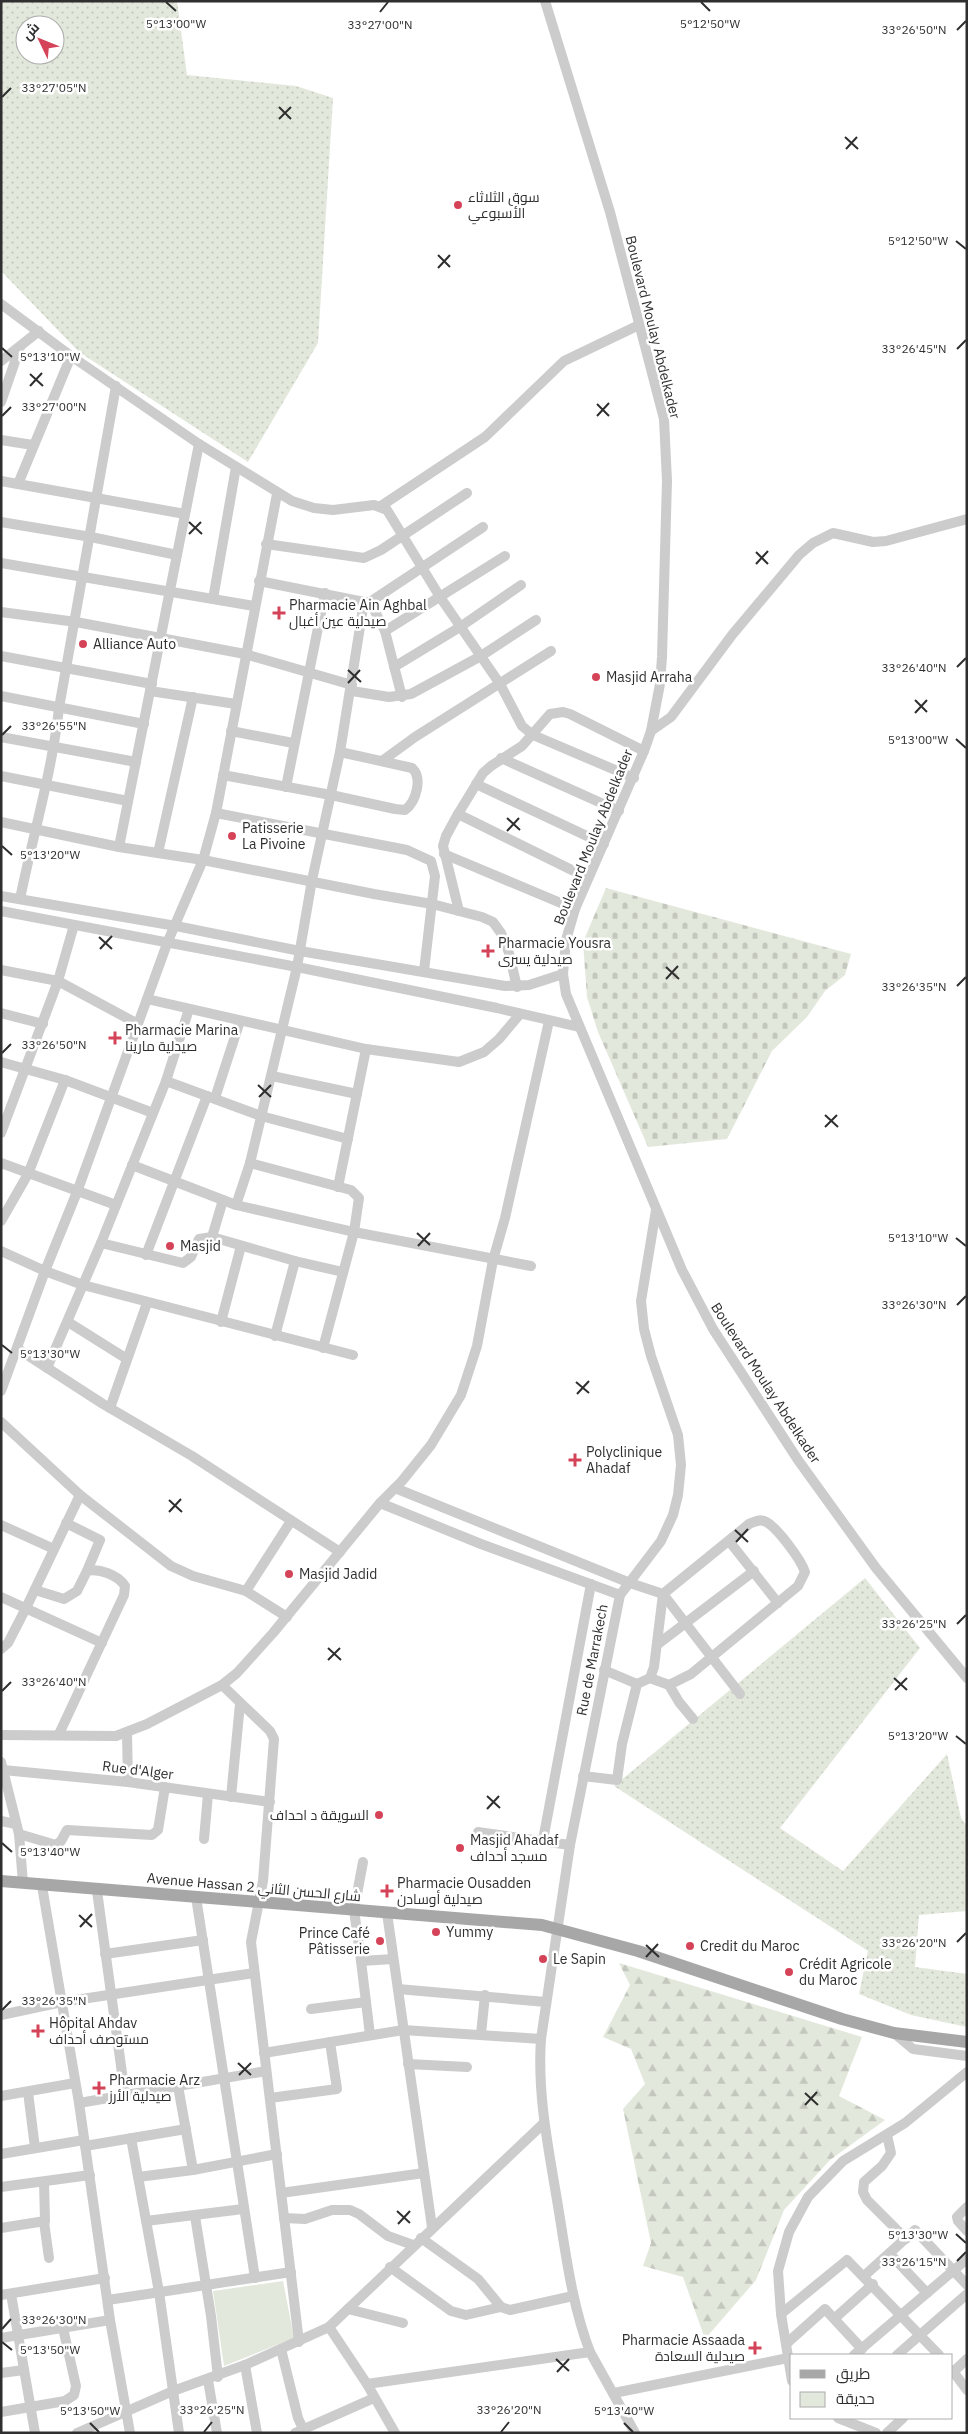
<svg xmlns="http://www.w3.org/2000/svg" width="968" height="2434" viewBox="0 0 968 2434" font-family="'IBM Plex Sans',Cairo,sans-serif">
  <style>
    .grass { fill: url(#grass-dots); fill-rule: evenodd }
    .forest { fill: url(#forest-firs) }
    .cemetery { fill: url(#cemetery-stones) }
    .park { fill: #e3e8dc }
    .lines { fill: none; stroke-linecap: round; stroke-linejoin: round }
    .minor { stroke: #ccc; stroke-width: 10 }
    .major { stroke: #a7a7a7; stroke-width: 12 }
    .ticks { fill: none; stroke: #2f2f2f; stroke-width: 2 }
    .poi-dot { fill: #d54359; stroke: #fff; stroke-width: 2 }
    .labels { text-anchor: middle; stroke-width: 5; stroke-linejoin: round; paint-order: stroke }
    .poi-label { font-size: 14px; fill: #2f2f2f; stroke: #fff; text-anchor: start }
    .street-label { font-size: 14px; fill: #2f2f2f; stroke: #fff }
    .ticks-label { font-size: 12px; text-anchor: middle; fill: #2f2f2f; stroke: #fff; stroke-width: 5; stroke-linejoin: round; paint-order: stroke }
  </style>
  <defs>
    <pattern id="grass-dots" width="8" height="8" patternUnits="userSpaceOnUse" patternTransform="scale(1.25)"><rect width="8" height="8" fill="#e3e8dc"/><path d="M2 2h.1M6 6h.1" fill="none" stroke="#c3c7bd" stroke-width="1.8" stroke-linecap="round"/></pattern>
    <pattern id="forest-firs" width="22" height="20" patternUnits="userSpaceOnUse" patternTransform="scale(1.25)"><rect width="22" height="20" fill="#e3e8dc"/><path d="M5 1l3.5 6h-7zM16 11l3.5 6h-7z" fill="#c3c7bd"/></pattern>
    <pattern id="cemetery-stones" width="16" height="16" patternUnits="userSpaceOnUse" patternTransform="scale(1.25)"><rect width="16" height="16" fill="#e3e8dc"/><path d="M2 7V4a2 2 0 0 1 4 0v3zM10 15v-3a2 2 0 0 1 4 0v3z" fill="#c3c7bd"/></pattern>
  </defs>
  <rect width="100%" height="100%" fill="#fff"/>
  <g class="grass">
    <path d="M1 1H177L187 75 296 86 333 98 318 343 248 462 79 352 1 271ZM25 25H55V55H25Z"/>
    <polygon points="865,1578 920,1648 780,1828 843,1871 947,1754 961,1818 967,1826 967,1911 919,1915 915,1967 967,1974 967,2027 911,2015 859,1994 868,1951 614,1786"/>
  </g>
  <polygon class="forest" points="619,1963 862,2037 839,2096 885,2120 830,2160 784,2210 756,2280 705,2339 683,2277 643,2266 651,2243 623,2109 645,2084 631,2049 603,2037 630,1985"/>
  <polygon class="cemetery" points="606,888 851,954 845,975 825,991 807,1017 772,1051 727,1139 648,1147 598,1032 587,997 583,942"/>
  <polygon class="park" points="283,2281 294,2338 224,2366 213,2291"/>
  <g class="lines">
    <g class="minor">
      <polyline points="545,1 610,212 664,419 667,481 662,657 660,684 651,731 644,751 575,909 566,940 563,974 566,994 682,1270 713,1329 798,1460 876,1568 967,1678"/>
      <polyline points="1,304 71,356 18,484"/>
      <polyline points="71,356 199,444 292,501 314,508 333,510 374,505 387,510 440,597 500,684 522,726 533,735 634,778"/>
      <polyline points="1,361 39,331"/>
      <polyline points="1,402 20,347"/>
      <polyline points="1,440 33,445"/>
      <polyline points="1,481 185,514"/>
      <polyline points="381,506 485,437 564,361 639,325"/>
      <polyline points="1,522 91,537 177,555"/>
      <polyline points="266,544 364,558 381,550 467,493"/>
      <polyline points="1,563 254,606"/>
      <polyline points="213,599 236,467"/>
      <polyline points="364,602 370,602 483,527"/>
      <polyline points="370,602 385,631"/>
      <polyline points="1,612 76,622 245,654 352,685"/>
      <polyline points="1,656 152,684"/>
      <polyline points="394,667 460,627 521,585"/>
      <polyline points="150,691 236,704"/>
      <polyline points="352,691 389,697 411,694 481,656 536,620"/>
      <polyline points="1,696 144,724"/>
      <polyline points="402,697 385,631 505,556"/>
      <polyline points="231,731 293,743"/>
      <polyline points="651,731 671,717 732,635 799,555 813,543 833,533 873,542 886,541 967,519"/>
      <polyline points="1,737 136,762"/>
      <polyline points="501,758 619,811"/>
      <polyline points="382,761 415,737 551,651"/>
      <path d="M223 775 331 795 395 809 405 810C416 802 423 778 412 768L340 752"/>
      <polyline points="1,776 128,801"/>
      <polyline points="476,784 604,844"/>
      <polyline points="286,787 325,593"/>
      <polyline points="216,813 407,850 431,861 435,876 424,971"/>
      <polyline points="458,814 588,878"/>
      <polyline points="1,822 119,847 203,860 374,894 432,904 482,917 493,922 501,933 509,953 517,987"/>
      <polyline points="119,847 199,444"/>
      <polyline points="158,853 193,697"/>
      <polyline points="444,854 575,909"/>
      <polyline points="1,896 176,926 300,951 505,986 529,985 563,974"/>
      <path d="M20 899C33 835 52 772 59 708L116 386"/>
      <polyline points="1,911 297,967 497,1008 579,1027"/>
      <polyline points="459,911 443,846 446,836 458,814 483,773 491,766 522,746 550,714 563,712 570,714 644,751"/>
      <polyline points="1,970 58,981 138,1024"/>
      <polyline points="147,999 366,1049 459,1062 484,1052 499,1039 520,1014"/>
      <polyline points="1,1013 43,1024"/>
      <polyline points="1,1062 65,1080 153,1113"/>
      <polyline points="272,1076 357,1094"/>
      <polyline points="166,1081 261,1116 348,1139"/>
      <polyline points="215,1098 240,1021"/>
      <polyline points="1,1133 58,981 74,925"/>
      <polyline points="1,1163 116,1205"/>
      <polyline points="250,1163 351,1190 359,1198 354,1232 323,1348"/>
      <polyline points="132,1165 236,1205 354,1232 531,1266"/>
      <polyline points="338,1187 366,1049"/>
      <polyline points="236,1205 250,1163 297,967 312,880 340,752 364,602 259,581"/>
      <polyline points="1,1221 28,1174 65,1080"/>
      <polyline points="212,1237 223,1200"/>
      <polyline points="101,1243 183,1263 191,1257 199,1239 212,1237 295,1261 343,1272"/>
      <polyline points="1,1251 45,1271 83,1285 353,1355"/>
      <polyline points="146,1255 207,1096"/>
      <polyline points="68,1322 127,1359"/>
      <polyline points="221,1322 241,1246"/>
      <polyline points="275,1336 295,1261"/>
      <polyline points="18,1349 103,1404 192,1456 340,1552"/>
      <polyline points="47,1368 101,1243 166,1081 189,1009"/>
      <polyline points="1,1391 45,1271 77,1192 168,941 203,860 216,813 277,494"/>
      <polyline points="110,1408 147,1303"/>
      <polyline points="1,1422 80,1495 171,1566 193,1576 246,1591 287,1617"/>
      <path d="M395 1488 630 1583 663 1594 749 1524C754 1522 759 1519 764 1521 776 1525 801 1560 805 1572L798 1586 691 1674 669 1685 650 1678"/>
      <polyline points="380,1503 481,1544 620,1595"/>
      <polyline points="66,1523 100,1540 87,1571"/>
      <polyline points="1,1525 54,1549"/>
      <polyline points="729,1541 778,1603"/>
      <path d="M35 1590 64 1599 77 1591 87 1571C99 1568 118 1575 125 1586L124 1595 59 1734"/>
      <polyline points="246,1591 291,1521"/>
      <polyline points="663,1594 740,1694"/>
      <polyline points="1,1597 102,1643"/>
      <polyline points="658,1644 754,1571"/>
      <polyline points="1,1649 8,1643 26,1608 80,1495"/>
      <polyline points="604,1670 637,1684"/>
      <polyline points="222,1685 270,1731 274,1739 263,1881 251,1942 299,2342"/>
      <polyline points="669,1685 679,1702 693,1719"/>
      <polyline points="127,1733 128,1782"/>
      <polyline points="1,1735 116,1736 147,1724 222,1685 237,1673 273,1633 380,1503 402,1481 431,1445 461,1395 477,1346 493,1260 505,1218 549,1021"/>
      <polyline points="1,1762 19,1834 23,1883"/>
      <polyline points="3,1770 128,1782 270,1802"/>
      <polyline points="583,1776 617,1780 622,1744 637,1684 650,1678 654,1667 663,1594"/>
      <polyline points="231,1797 240,1704"/>
      <polyline points="1,1821 16,1824"/>
      <polyline points="478,1832 570,1845"/>
      <polyline points="19,1834 56,1845 61,1841 67,1830 152,1835 158,1830 165,1787"/>
      <polyline points="204,1839 208,1794"/>
      <polyline points="543,1840 591,1584"/>
      <polyline points="363,1862 354,1910 361,1961 393,1959"/>
      <polyline points="42,1886 79,2103 110,2320 130,2433"/>
      <polyline points="97,1891 125,2095"/>
      <polyline points="196,1897 255,2278"/>
      <polyline points="387,1913 432,2227"/>
      <polyline points="105,1954 203,1940"/>
      <polyline points="361,1961 370,2035"/>
      <polyline points="398,1989 546,2002"/>
      <polyline points="311,2009 366,2002"/>
      <polyline points="1,2015 62,2002 254,1973"/>
      <polyline points="894,2033 913,2049 967,2056"/>
      <polyline points="481,2034 485,1995"/>
      <polyline points="264,2053 403,2030 541,2039"/>
      <polyline points="408,2064 467,2067"/>
      <polyline points="178,2086 193,2170"/>
      <polyline points="28,2092 35,2148"/>
      <polyline points="1,2096 75,2083"/>
      <polyline points="270,2098 337,2089 330,2042"/>
      <polyline points="79,2103 266,2071"/>
      <polyline points="887,2135 891,2153 882,2166 864,2182 863,2192 867,2200 906,2239"/>
      <polyline points="131,2138 159,2292 179,2433"/>
      <polyline points="85,2146 186,2129"/>
      <polyline points="1,2154 84,2140"/>
      <polyline points="138,2177 193,2170 277,2154"/>
      <polyline points="1,2187 90,2175"/>
      <polyline points="281,2193 424,2173"/>
      <polyline points="967,2207 957,2217 958,2221 967,2231"/>
      <polyline points="195,2216 211,2316 218,2377"/>
      <polyline points="284,2218 305,2219 332,2210 350,2210 359,2214 388,2236 413,2245"/>
      <polyline points="146,2221 243,2209"/>
      <polyline points="44,2222 49,2258"/>
      <polyline points="1,2228 45,2221 44,2182"/>
      <polyline points="421,2238 478,2279 501,2307 510,2310 573,2296"/>
      <polyline points="890,2254 927,2293"/>
      <polyline points="390,2267 451,2311 466,2315 501,2307"/>
      <polyline points="864,2276 915,2230 967,2285"/>
      <polyline points="11,2294 35,2433"/>
      <polyline points="1,2295 105,2278"/>
      <polyline points="108,2300 291,2272"/>
      <polyline points="348,2309 403,2323"/>
      <polyline points="781,2314 847,2260 939,2355"/>
      <polyline points="835,2318 873,2284"/>
      <polyline points="329,2327 544,2123"/>
      <polyline points="1,2338 110,2320"/>
      <polyline points="786,2344 825,2309 862,2349"/>
      <polyline points="281,2349 298,2418 305,2433"/>
      <path d="M590 2352C572 2305 566 2255 558 2206 549 2151 537 2095 541 2039L570 1845 620 1595 661 1541 673 1515 678 1495 681 1465 678 1435 651 1356 644 1329 641 1301 656 1210"/>
      <polyline points="854,2355 967,2259"/>
      <polyline points="897,2355 967,2294"/>
      <polyline points="245,2365 257,2433"/>
      <polyline points="952,2370 967,2390"/>
      <polyline points="1,2373 24,2370"/>
      <polyline points="952,2373 967,2359"/>
      <polyline points="208,2380 217,2433"/>
      <polyline points="792,2381 781,2314 778,2271 789,2232 808,2197 843,2161 905,2123 967,2072"/>
      <polyline points="367,2384 395,2433"/>
      <polyline points="614,2393 788,2358"/>
      <polyline points="1,2412 65,2401 74,2395 76,2386 63,2328"/>
      <polyline points="838,2418 876,2433"/>
      <polyline points="77,2433 173,2391 245,2365 329,2327 367,2384 590,2352 635,2433"/>
      <polyline points="295,2433 374,2398"/>
      <polyline points="887,2433 903,2418"/>
    </g>
    <polyline class="major" points="1,1881 542,1925 638,1951 842,2019 894,2033 967,2042"/>
  </g>
  <path class="ticks" d="M166 2 176 11M701 2 710 11M380 12 388 2M957 30 966 21M2 97 11 88M279 107 291 119M279 119 291 107M845 137 858 149M846 149 857 137M956 241 966 249M438 255 450 267M438 268 450 255M2 348 12 357M957 349 966 340M30 374 43 386M30 386 42 373M597 404 609 416M2 416 11 407M597 416 609 403M189 522 202 534M189 534 201 522M756 552 768 564M756 564 768 551M957 667 966 658M348 670 361 682M348 683 360 670M915 700 927 712M915 713 927 700M2 735 11 726M956 739 966 748M507 818 520 830M507 831 519 818M2 846 12 855M99 937 112 949M100 949 112 936M666 967 679 979M666 979 678 966M957 986 966 977M2 1053 11 1044M258 1085 271 1097M259 1097 271 1085M825 1115 838 1127M825 1127 837 1115M417 1233 430 1245M956 1238 966 1246M418 1246 430 1233M957 1305 966 1296M2 1345 12 1353M576 1382 589 1393M577 1394 589 1381M169 1500 182 1512M169 1512 181 1499M735 1530 748 1542M736 1542 748 1529M957 1624 966 1615M328 1648 341 1660M328 1660 340 1648M894 1678 907 1690M895 1690 907 1678M2 1691 11 1682M956 1736 966 1744M487 1796 500 1808M487 1809 499 1796M2 1843 12 1852M79 1915 92 1927M80 1927 92 1914M957 1942 966 1933M646 1945 659 1957M646 1957 658 1944M2 2010 11 2001M238 2063 251 2075M239 2075 251 2063M805 2093 818 2105M805 2105 817 2092M397 2211 410 2223M398 2224 410 2211M956 2234 966 2243M957 2261 966 2252M2 2329 11 2319M2 2342 12 2350M556 2359 569 2371M557 2372 569 2359M90 2423 99 2432M624 2423 633 2432M204 2432 212 2422M501 2432 509 2422"/>
  <g class="poi-dot">
    <circle cx="458" cy="205" r="5"/>
    <path d="M276.5 605.5h5v5h5v5h-5v5h-5v-5h-5v-5h5z"/>
    <circle cx="83" cy="644" r="5"/>
    <circle cx="596" cy="677" r="5"/>
    <circle cx="232" cy="836" r="5"/>
    <path d="M485.5 943.5h5v5h5v5h-5v5h-5v-5h-5v-5h5z"/>
    <path d="M112.5 1030.5h5v5h5v5h-5v5h-5v-5h-5v-5h5z"/>
    <circle cx="170" cy="1246" r="5"/>
    <path d="M572.5 1452.5h5v5h5v5h-5v5h-5v-5h-5v-5h5z"/>
    <circle cx="289" cy="1574" r="5"/>
    <circle cx="379" cy="1815" r="5"/>
    <circle cx="460" cy="1848" r="5"/>
    <path d="M384.5 1883.5h5v5h5v5h-5v5h-5v-5h-5v-5h5z"/>
    <circle cx="436" cy="1932" r="5"/>
    <circle cx="380" cy="1941" r="5"/>
    <circle cx="690" cy="1946" r="5"/>
    <circle cx="543" cy="1959" r="5"/>
    <circle cx="789" cy="1972" r="5"/>
    <path d="M35.5 2023.5h5v5h5v5h-5v5h-5v-5h-5v-5h5z"/>
    <path d="M96.5 2080.5h5v5h5v5h-5v5h-5v-5h-5v-5h5z"/>
    <path d="M752.5 2340.5h5v5h5v5h-5v5h-5v-5h-5v-5h5z"/>
  </g>
  <g class="labels">
    <g class="poi-label">
      <text x="468" y="202">سوق الثلاثاء<tspan x="468" dy="16">الأسبوعي</tspan></text>
      <text x="289" y="610">Pharmacie Ain Aghbal<tspan x="289" dy="16">صيدلية عين أغبال</tspan></text>
      <text x="93" y="649">Alliance Auto</text>
      <text x="606" y="682">Masjid Arraha</text>
      <text x="242" y="833">Patisserie<tspan x="242" dy="16">La Pivoine</tspan></text>
      <text x="498" y="948">Pharmacie Yousra<tspan x="498" dy="16">صيدلية يسرى</tspan></text>
      <text x="125" y="1035">Pharmacie Marina<tspan x="125" dy="16">صيدلية مارينا</tspan></text>
      <text x="180" y="1251">Masjid</text>
      <text x="586" y="1457">Polyclinique<tspan x="586" dy="16">Ahadaf</tspan></text>
      <text x="299" y="1579">Masjid Jadid</text>
      <text x="369" y="1820" text-anchor="end">السويقة د احداف</text>
      <text x="470" y="1845">Masjid Ahadaf<tspan x="470" dy="16">مسجد أحداف</tspan></text>
      <text x="397" y="1888">Pharmacie Ousadden<tspan x="397" dy="16">صيدلية أوسادن</tspan></text>
      <text x="446" y="1937">Yummy</text>
      <text x="370" y="1938" text-anchor="end">Prince Café<tspan x="370" dy="16">Pâtisserie</tspan></text>
      <text x="700" y="1951">Credit du Maroc</text>
      <text x="553" y="1964">Le Sapin</text>
      <text x="799" y="1969">Crédit Agricole<tspan x="799" dy="16">du Maroc</tspan></text>
      <text x="49" y="2028">Hôpital Ahdav<tspan x="49" dy="16">مستوصف أحداف</tspan></text>
      <text x="109" y="2085">Pharmacie Arz<tspan x="109" dy="16">صيدلية الأرز</tspan></text>
      <text x="745" y="2345" text-anchor="end">Pharmacie Assaada<tspan x="745" dy="16">صيدلية السعادة</tspan></text>
    </g>
    <g class="street-label">
      <text transform="translate(653 327) rotate(76)" y="5">Boulevard Moulay Abdelkader</text>
      <text transform="translate(593 837) rotate(-68)" y="5">Boulevard Moulay Abdelkader</text>
      <text transform="translate(766 1383) rotate(57)" y="5">Boulevard Moulay Abdelkader</text>
      <text transform="translate(592 1660) rotate(-79)" y="5">Rue de Marrakech</text>
      <text transform="translate(138 1770) rotate(7)" y="5">Rue d'Alger</text>
      <text transform="translate(254 1887) rotate(5)" y="5">Avenue Hassan 2 شارع الحسن الثاني</text>
    </g>
  </g>
  <g class="ticks-label">
    <text x="176" y="28">5°13'00"W</text>
    <text x="710" y="28">5°12'50"W</text>
    <text x="380" y="29">33°27'00"N</text>
    <text x="914" y="34">33°26'50"N</text>
    <text x="54" y="92">33°27'05"N</text>
    <text x="918" y="245">5°12'50"W</text>
    <text x="914" y="353">33°26'45"N</text>
    <text x="50" y="361">5°13'10"W</text>
    <text x="54" y="411">33°27'00"N</text>
    <text x="914" y="672">33°26'40"N</text>
    <text x="54" y="730">33°26'55"N</text>
    <text x="918" y="744">5°13'00"W</text>
    <text x="50" y="859">5°13'20"W</text>
    <text x="914" y="991">33°26'35"N</text>
    <text x="54" y="1049">33°26'50"N</text>
    <text x="918" y="1242">5°13'10"W</text>
    <text x="914" y="1309">33°26'30"N</text>
    <text x="50" y="1358">5°13'30"W</text>
    <text x="914" y="1628">33°26'25"N</text>
    <text x="54" y="1686">33°26'40"N</text>
    <text x="918" y="1740">5°13'20"W</text>
    <text x="50" y="1856">5°13'40"W</text>
    <text x="914" y="1947">33°26'20"N</text>
    <text x="54" y="2005">33°26'35"N</text>
    <text x="918" y="2239">5°13'30"W</text>
    <text x="914" y="2266">33°26'15"N</text>
    <text x="54" y="2324">33°26'30"N</text>
    <text x="50" y="2354">5°13'50"W</text>
    <text x="212" y="2414">33°26'25"N</text>
    <text x="509" y="2414">33°26'20"N</text>
    <text x="90" y="2415">5°13'50"W</text>
    <text x="624" y="2415">5°13'40"W</text>
  </g>
  <rect width="968" height="2434" fill="none" stroke="#2f2f2f" stroke-width="5"/>
  <rect x="790" y="2354" width="162" height="65" fill="#ffffff" stroke="#acacac"/>
  <rect x="800" y="2370" width="25" height="8" fill="#a7a7a7" stroke="#acacac"/>
  <text x="836" y="2379" font-size="15" fill="#2f2f2f">طريق</text>
  <rect x="800" y="2392" width="25" height="15" fill="#e3e8dc" stroke="#acacac"/>
  <text x="836" y="2404" font-size="15" fill="#2f2f2f">حديقة</text>
  <g transform="translate(40 40) rotate(313)"><circle r="24" fill="#ffffff" stroke="#acacac"/>
  <path d="M0-4L9 19L0 12L-9 19Z" fill="#d54359"/>
  <text y="-8" font-size="14" font-weight="bold" text-anchor="middle" fill="#2f2f2f">ش</text>
  </g>
</svg>
